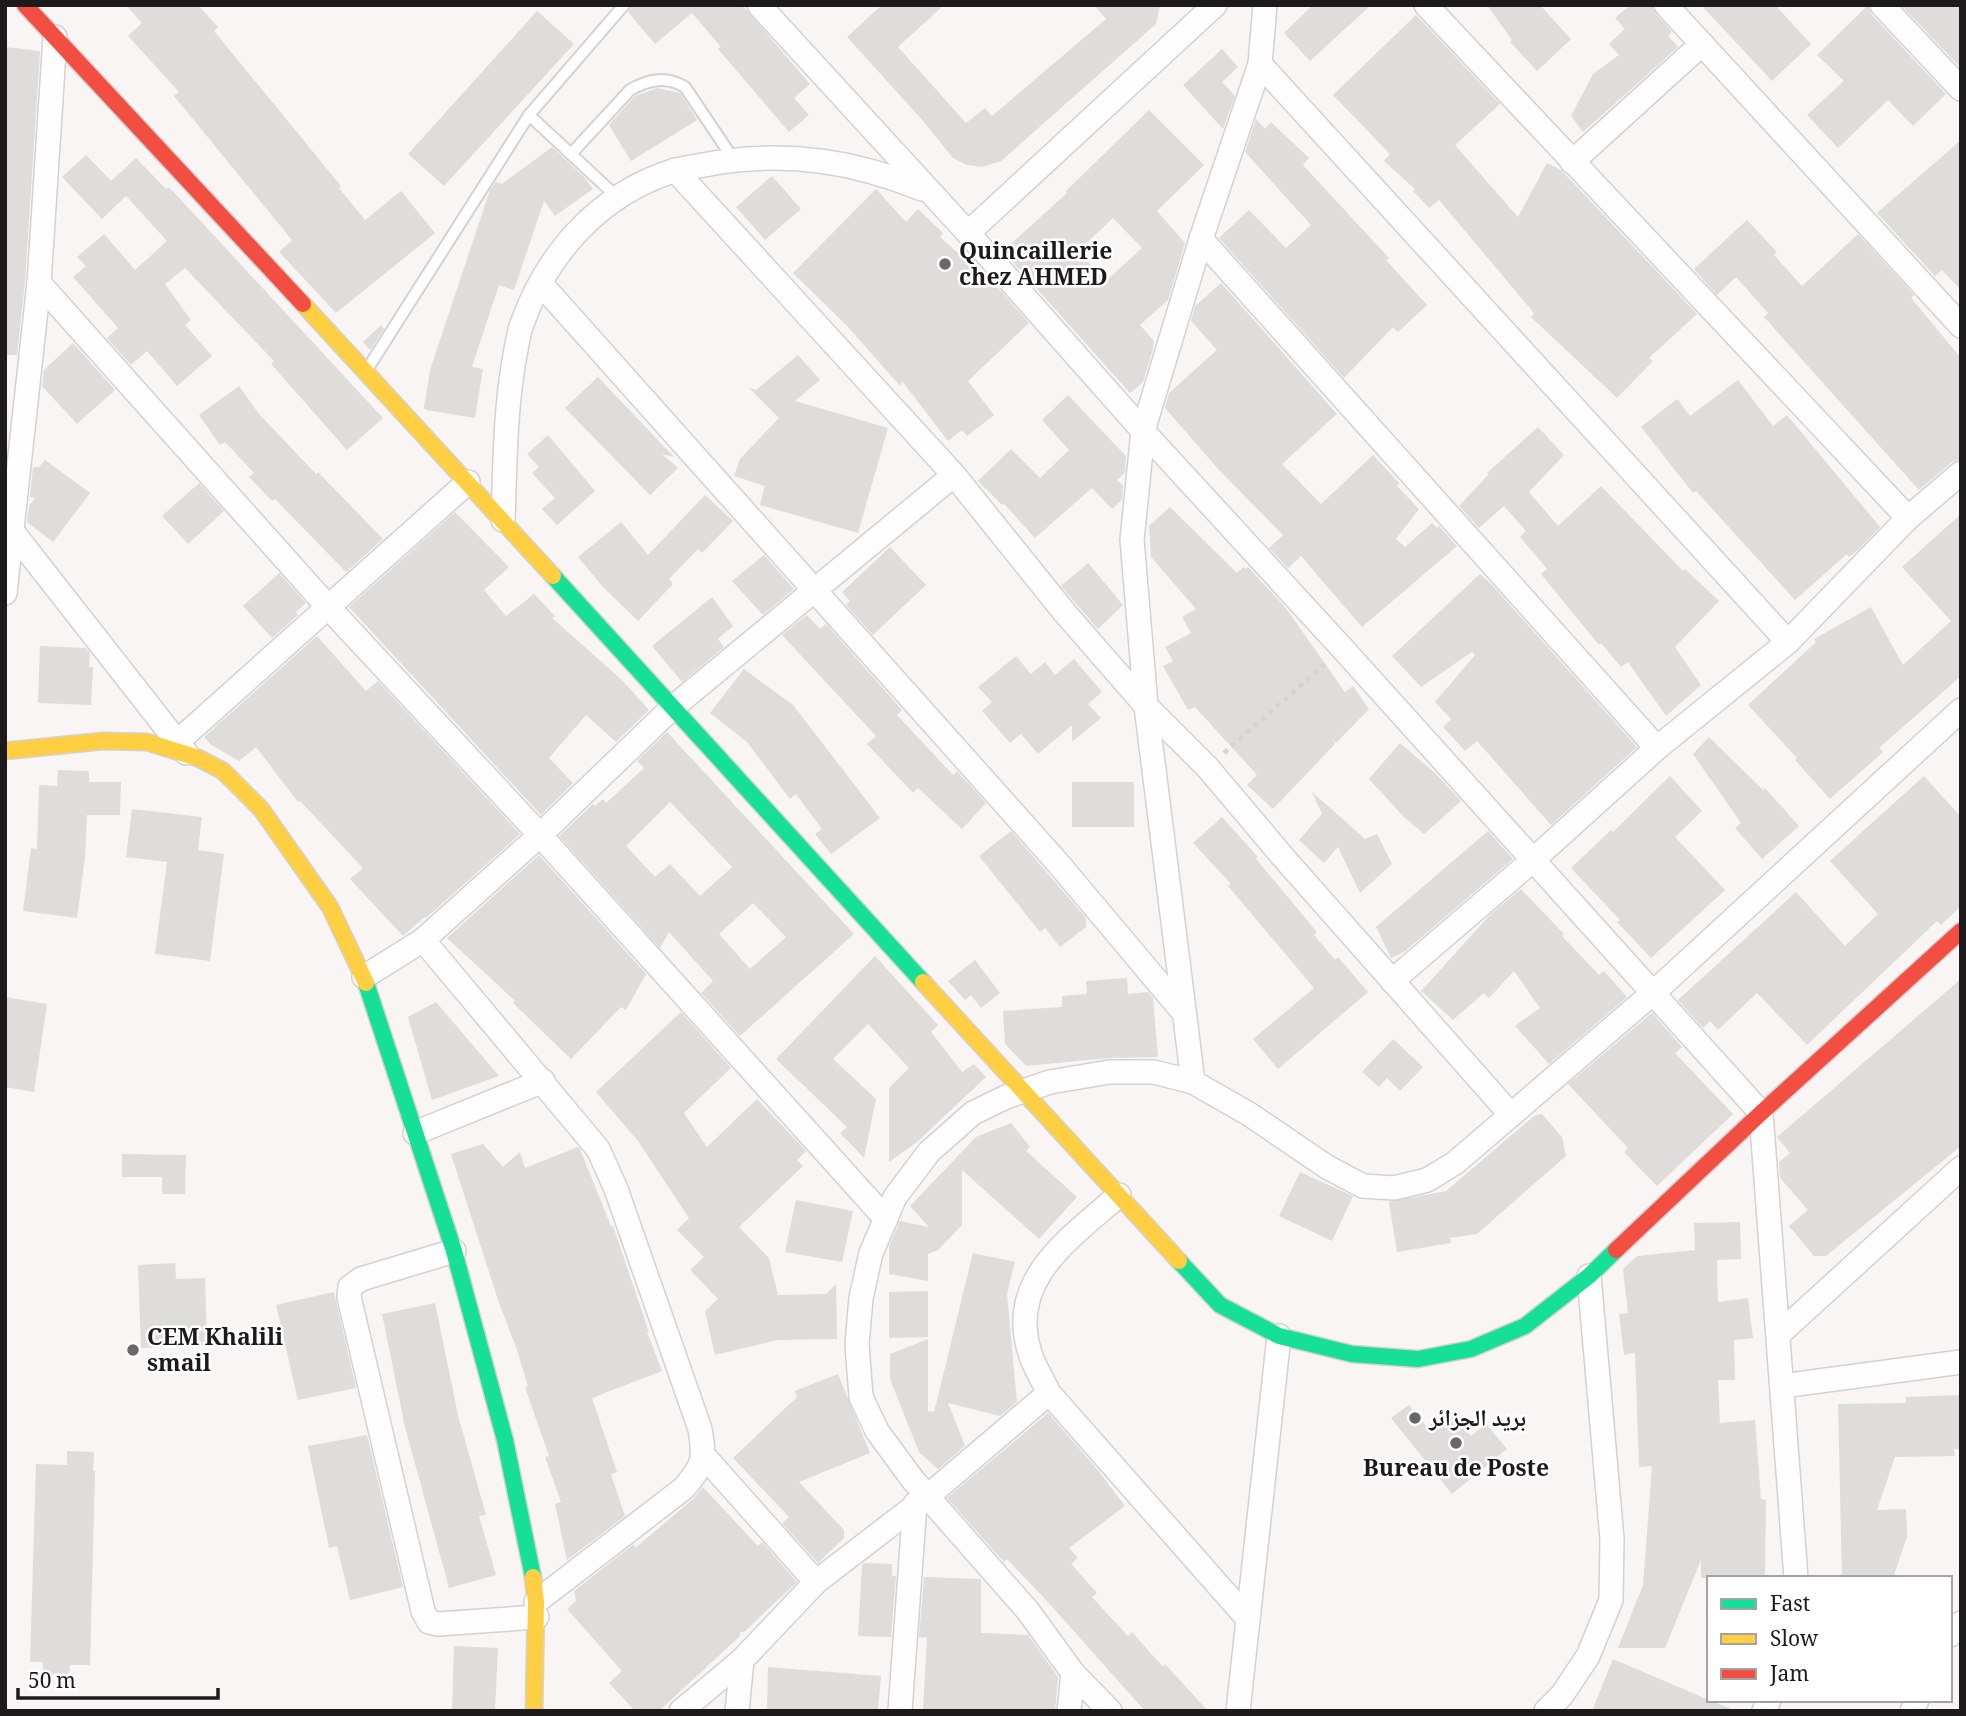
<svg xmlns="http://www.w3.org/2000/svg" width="1966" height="1716" viewBox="0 0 1966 1716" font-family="Georgia,'Noto Naskh Arabic',serif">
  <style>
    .building { fill: #dfdcdc; fill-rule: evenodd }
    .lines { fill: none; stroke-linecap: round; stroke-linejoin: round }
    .lane-casing { stroke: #d4d1d1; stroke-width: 14 }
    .street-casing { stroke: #d4d1d1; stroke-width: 26 }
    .fast-casing { stroke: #d4d1d1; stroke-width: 19 }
    .slow-casing { stroke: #d4d1d1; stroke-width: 19 }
    .jam-casing { stroke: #d4d1d1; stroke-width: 19 }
    .path { stroke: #d5d4d4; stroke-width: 4.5; stroke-dasharray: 5 5; stroke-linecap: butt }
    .lane { stroke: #fefefe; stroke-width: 10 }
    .street { stroke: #fefefe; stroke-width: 23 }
    .fast { stroke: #16e098; stroke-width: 16 }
    .slow { stroke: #ffcf43; stroke-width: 16 }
    .jam { stroke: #f24e42; stroke-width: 16 }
    .poi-dot { fill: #696767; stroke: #fff; stroke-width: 2.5 }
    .labels { text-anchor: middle; stroke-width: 5; stroke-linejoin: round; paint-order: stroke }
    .poi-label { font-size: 23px; font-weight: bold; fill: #1c1a1a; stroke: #fff; text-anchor: start }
  </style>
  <rect width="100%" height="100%" fill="#f9f5f5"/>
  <g class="building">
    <polygon points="126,5 198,5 218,27 214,31 341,186 339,188 365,220 401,191 435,233 336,313 279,252 292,240 174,96 179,92 128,36 142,23"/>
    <polygon points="632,5 742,5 810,84 794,98 809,115 789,132 718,49 721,47 692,13 655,44 628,12"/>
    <polygon points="882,5 944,5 898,47 966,123 985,108 992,116 1106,19 1094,5 1160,5 1156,24 1001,161 982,167 967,165 953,158 924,122 847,37"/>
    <polygon points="1313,5 1371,5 1310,61 1284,33"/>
    <polygon points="1487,5 1540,5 1571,39 1537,71 1510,42 1512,40"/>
    <polygon points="1630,5 1652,5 1656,14 1672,32 1668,36 1678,47 1583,132 1571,116 1593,74 1619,55 1609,44 1625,29 1615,18"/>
    <polygon points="1701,5 1775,5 1811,44 1772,81"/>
    <polygon points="1868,5 1872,15 1946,94 1913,126 1888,100 1838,148 1807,115 1844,81 1817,55"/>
    <polygon points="1901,5 1961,5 1961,68"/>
    <polygon points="537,11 574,44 444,186 408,154"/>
    <polygon points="1416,15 1500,104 1455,145 1518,217 1547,163 1561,170 1697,314 1649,358 1653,361 1617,398 1531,317 1534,313 1439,200 1429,208 1413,191 1415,189 1384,161 1390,154 1333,95"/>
    <polygon points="5,47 40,51 25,282 17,355 5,355"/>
    <polygon points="1222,49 1238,67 1222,82 1235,96 1223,129 1183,85"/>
    <polygon points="658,88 680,93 697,120 631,161 609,125 635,96"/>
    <path d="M1149 110 1204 165 1157 211 1185 243 1168 300 1140 325 1154 341 1153 349 1143 382 1130 393 1003 251 1067 193 1065 192ZM1113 218 1142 248 1106 281 1078 251Z"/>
    <polygon points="1256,119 1265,129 1271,122 1309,158 1303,165 1389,258 1386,260 1427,305 1398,332 1393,327 1344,378 1219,238 1249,210 1286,248 1311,225 1245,152"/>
    <polygon points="1961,140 1961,290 1942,270 1935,276 1877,213"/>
    <polygon points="552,147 584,177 593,189 555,216 544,201 514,290 499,285 472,367 483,369 475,418 426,410 424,408 430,370 490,190 496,182 502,184"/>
    <polygon points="86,155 111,181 136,158 166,189 169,187 383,418 347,450 271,364 274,361 185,268 165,284 191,320 185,325 212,356 177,386 147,351 131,365 107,338 118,328 73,277 86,266 77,257 104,234 135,270 167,241 126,196 102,219 62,177"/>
    <polygon points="772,176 801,209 765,240 736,207"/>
    <polygon points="876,189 906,222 918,209 943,233 940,237 979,272 982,270 1029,323 968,381 994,415 967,436 962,430 948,441 902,381 900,386 849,328 793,273"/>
    <polygon points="1747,220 1777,252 1774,255 1802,286 1858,234 1914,295 1911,298 1961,358 1960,459 1952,462 1919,490 1764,317 1768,313 1736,277 1717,295 1694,269"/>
    <polygon points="1221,283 1337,414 1282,464 1321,504 1373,455 1399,483 1397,486 1419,509 1396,539 1405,547 1432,523 1437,528 1439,526 1457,546 1362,627 1301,556 1288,568 1269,548 1283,535 1219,470 1165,408 1169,393 1217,350 1191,321 1195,306"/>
    <polygon points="381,325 384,329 370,350 363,342"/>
    <polygon points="73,343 115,390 77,424 42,386 44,370"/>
    <polygon points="798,355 820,380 795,401 888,428 858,533 760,505 765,486 734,476 740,459 779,418 749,388 756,390"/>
    <polygon points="598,377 674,457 662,454 678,468 650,495 565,408"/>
    <polygon points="1738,380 1773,426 1787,415 1880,527 1859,549 1849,557 1847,554 1795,600 1696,491 1693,493 1641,427 1677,399 1690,416"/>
    <polygon points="239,386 259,414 316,474 318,472 383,539 346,572 275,499 272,501 249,477 254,473 225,442 220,445 199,415"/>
    <polygon points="1068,395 1126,456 1125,473 1117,480 1123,486 1122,500 1112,509 1092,488 1035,538 1004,504 1002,505 978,481 1011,449 1040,478 1069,450 1042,420"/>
    <polygon points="1538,427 1564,455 1529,492 1558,526 1601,486 1683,571 1685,569 1719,601 1675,647 1701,685 1666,716 1628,662 1621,667 1601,643 1599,645 1541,574 1547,569 1520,537 1526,531 1504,506 1479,528 1459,506 1489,474 1487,473"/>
    <polygon points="548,435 595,491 557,525 542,509 555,498 532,473 539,467 527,454"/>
    <polygon points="45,460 90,493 53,542 27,522 29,506 35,498 30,497 33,467 39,467"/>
    <polygon points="199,483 224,511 188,544 162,516"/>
    <polygon points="705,495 733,521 702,553 698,549 669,579 673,584 638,621 603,587 578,557 621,522 648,555"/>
    <polygon points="1170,507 1237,573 1243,567 1246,569 1248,567 1285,607 1345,692 1353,686 1369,709 1336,743 1332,739 1335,744 1273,809 1247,785 1257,775 1195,707 1188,710 1163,666 1173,661 1165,647 1191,633 1182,617 1196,609 1151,557 1149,526"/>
    <polygon points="455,512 509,567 484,590 506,616 534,594 555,616 552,618 622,680 649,710 616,742 586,715 549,758 573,783 541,815 349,607"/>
    <polygon points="1961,514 1961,676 1879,748 1883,752 1830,799 1795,760 1797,758 1748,705 1816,642 1814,639 1871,607 1903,665 1951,621 1902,567"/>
    <polygon points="890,547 926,585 873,635 846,605 850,601 842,592"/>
    <polygon points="764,555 794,589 763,615 732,581"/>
    <polygon points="1088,563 1123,605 1098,629 1061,586"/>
    <polygon points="279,573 306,603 296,612 298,615 272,638 243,606"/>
    <polygon points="1480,574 1493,586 1637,747 1551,825 1477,741 1465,751 1443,727 1451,719 1435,702 1475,655 1472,652 1421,687 1392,656"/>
    <polygon points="712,597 733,626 718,639 724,647 682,682 652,646"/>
    <polygon points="807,615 820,629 826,624 902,710 897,715 953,775 957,771 986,803 962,829 918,788 913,793 867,744 876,736 782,635"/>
    <polygon points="317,636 366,691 378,681 520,834 426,918 425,917 403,936 350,879 363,868 300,801 298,802 256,747 239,761 210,744 204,737"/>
    <polygon points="40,646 86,648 90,653 89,667 93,667 91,705 38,703"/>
    <polygon points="1016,656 1031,674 1045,662 1055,675 1074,659 1102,692 1088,704 1101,718 1072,742 1072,725 1038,754 1021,734 1010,743 982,711 992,702 978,687"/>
    <polygon points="744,669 793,705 880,818 831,854 815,834 822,829 796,794 790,799 747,742 710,713"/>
    <path d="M667 732 854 934 740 1036 701 993 713 981 669 932 660 948 559 836 593 804 595 806 603 799 606 803 644 768 637 761ZM670 802 732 867 700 896 670 864 655 877 626 846ZM753 903 786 937 750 969 719 934Z"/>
    <polygon points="1709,737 1763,790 1765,788 1799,826 1762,859 1735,828 1741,823 1693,754"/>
    <polygon points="1400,743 1435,773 1461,801 1424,834 1404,817 1369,779"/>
    <polygon points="58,770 89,771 89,782 121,782 120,815 87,815 85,857 77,918 23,911 31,848 37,849 39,785 57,786"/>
    <polygon points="1670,776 1702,811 1675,837 1725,890 1651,958 1617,922 1620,920 1571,868 1611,830 1613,832"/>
    <polygon points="1924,776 1961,817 1961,906 1941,925 1937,921 1807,1045 1757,993 1718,1030 1710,1021 1703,1028 1678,1000 1796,892 1845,946 1878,914 1830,861"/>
    <rect x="1072" y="782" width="62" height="45"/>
    <polygon points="1312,792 1365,839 1377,834 1392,864 1360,893 1338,847 1324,863 1299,840 1322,814"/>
    <polygon points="132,809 202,817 198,850 224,854 210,961 155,954 167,862 126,857"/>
    <polygon points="1222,817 1258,857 1256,859 1317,932 1314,935 1335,960 1338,957 1368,992 1278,1069 1253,1039 1314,988 1228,886 1231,884 1193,843"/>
    <polygon points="1011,831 1086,918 1086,927 1060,947 1045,928 1040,932 979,856"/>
    <polygon points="1488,831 1513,859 1404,952 1391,958 1376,927"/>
    <polygon points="539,855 646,974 626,1010 621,1007 571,1059 513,1003 515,1001 447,938"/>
    <polygon points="1521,889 1564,934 1562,936 1599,975 1604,971 1627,997 1549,1064 1515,1026 1540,1008 1514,971 1489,998 1484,993 1453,1020 1421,991 1490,915"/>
    <polygon points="875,956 938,1025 931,1032 962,1072 974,1064 986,1077 917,1142 889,1162 889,1088 909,1068 868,1024 833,1059 876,1099 864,1158 840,1133 847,1127 776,1059"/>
    <polygon points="975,960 1000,993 981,1008 971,995 965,1000 948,981"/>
    <polygon points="1127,978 1128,994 1148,992 1153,998 1158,1057 1109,1058 1026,1066 1005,1044 1003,1011 1062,1007 1062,996 1087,994 1086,981"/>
    <polygon points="1961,979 1961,1146 1826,1256 1814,1256 1789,1226 1808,1210 1780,1178 1779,1162 1790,1153 1777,1137"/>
    <polygon points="5,997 47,1004 34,1092 5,1087"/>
    <polygon points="436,1002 499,1076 432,1100 408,1017"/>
    <polygon points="681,1012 731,1068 684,1113 707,1147 757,1099 806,1151 797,1160 803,1166 739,1227 769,1258 778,1295 826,1294 836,1284 837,1339 778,1340 715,1355 705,1311 718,1299 690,1270 704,1257 677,1230 689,1218 638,1141 596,1092"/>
    <polygon points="1652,1013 1682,1047 1675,1053 1733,1114 1657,1186 1624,1152 1628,1148 1568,1084"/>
    <polygon points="1393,1039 1423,1067 1400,1091 1387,1078 1379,1087 1362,1072"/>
    <polygon points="1542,1114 1562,1137 1566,1156 1477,1234 1450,1238 1451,1243 1397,1252 1389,1202 1446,1191 1534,1116"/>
    <polygon points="1011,1123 1030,1147 1026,1151 1077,1197 1039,1239 962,1170 962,1225 938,1250 928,1254 928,1281 889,1274 889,1246 900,1221 929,1227 910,1206 976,1137"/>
    <polygon points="483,1144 503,1167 520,1152 525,1168 578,1147 580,1149 611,1226 613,1226 649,1332 647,1332 662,1371 592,1398 617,1472 611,1474 625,1516 567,1560 555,1504 561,1502 545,1457 549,1456 525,1387 528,1386 516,1347 499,1303 451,1154"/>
    <polygon points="122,1154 186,1155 185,1194 162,1194 162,1177 122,1177"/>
    <polygon points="1300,1172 1353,1196 1332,1241 1279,1216"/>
    <polygon points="796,1200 853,1211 842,1262 785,1252"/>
    <polygon points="1740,1222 1741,1259 1717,1260 1718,1302 1748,1298 1753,1338 1734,1340 1735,1380 1718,1380 1720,1423 1755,1420 1761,1499 1766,1500 1765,1578 1701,1578 1701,1560 1665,1648 1618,1648 1643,1585 1652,1466 1639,1467 1635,1353 1624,1355 1619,1314 1628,1313 1623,1269 1637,1256 1695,1250 1694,1223"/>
    <polygon points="973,1253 1015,1262 1007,1294 1017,1402 1000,1416 948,1403 965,1446 938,1469 919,1452 890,1379 890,1354 928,1339 928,1411 934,1412"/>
    <polygon points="175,1263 176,1279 205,1278 207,1345 141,1348 138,1265"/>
    <polygon points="928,1291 928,1337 889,1338 889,1292"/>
    <polygon points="334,1292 356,1388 298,1400 276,1305"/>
    <polygon points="435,1303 458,1415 486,1515 479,1516 496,1575 449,1588 405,1427 382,1314"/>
    <polygon points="838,1374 870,1453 799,1482 844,1530 844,1538 818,1563 782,1523 789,1517 733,1458 797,1397 795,1391"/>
    <polygon points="1961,1395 1961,1449 1954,1449 1955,1456 1895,1457 1877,1510 1906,1509 1907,1536 1893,1578 1842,1578 1838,1404 1906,1403 1906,1397"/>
    <polygon points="1409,1405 1427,1427 1449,1409 1471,1436 1486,1424 1507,1449 1452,1494 1391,1418"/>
    <polygon points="1048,1413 1097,1469 1125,1506 1069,1548 1078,1558 1071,1564 1097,1593 1092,1597 1128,1636 1132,1632 1163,1667 1165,1664 1208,1711 1145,1711 1046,1600 1007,1559 1004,1562 947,1498"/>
    <polygon points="367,1435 403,1587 350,1600 337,1546 329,1548 308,1446"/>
    <polygon points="67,1451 94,1452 93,1471 95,1471 90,1665 70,1665 69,1675 43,1674 43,1662 30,1662 36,1464 67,1465"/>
    <polygon points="703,1487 758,1546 762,1542 797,1582 744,1632 740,1632 740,1636 659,1711 635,1711 609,1683 622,1671 567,1609 576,1601 574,1591 634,1544 635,1548 693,1499"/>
    <polygon points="864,1563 892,1564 892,1576 896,1576 891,1637 858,1636 862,1565"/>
    <polygon points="924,1577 981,1579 981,1633 1028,1635 1058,1677 1055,1711 923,1711 927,1638 919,1637"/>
    <polygon points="454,1646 498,1648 495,1711 452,1711"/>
    <polygon points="1613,1659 1709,1700 1736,1711 1592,1711"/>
    <polygon points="768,1667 881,1676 878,1711 767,1711"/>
  </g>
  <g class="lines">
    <g class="lane-casing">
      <g id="lane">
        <polyline points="529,115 617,197"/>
        <path d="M571 154 630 90C649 79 666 76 685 87L734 160"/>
        <polyline points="368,368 529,115 624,5"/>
      </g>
    </g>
    <g class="street-casing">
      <g id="street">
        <polyline points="759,5 968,233 1143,431 1343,649 1761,1113 1796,1578"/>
        <polyline points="1426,5 1908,518"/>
        <polyline points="1666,5 1961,326"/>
        <polyline points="1882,5 1961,89"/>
        <polyline points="1260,64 1788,642"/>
        <polyline points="1572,162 1702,44"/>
        <polyline points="675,170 954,475 1065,613 1146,706 1208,768 1283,857 1511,1115"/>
        <polyline points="968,233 1215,5"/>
        <polyline points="1201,239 1657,748"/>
        <polyline points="39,283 329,608 540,835 886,1219"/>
        <polyline points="541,284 1057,862 1184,1013"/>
        <path d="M503 520C505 465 505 409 515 355 517 345 518 334 522 324 547 253 600 194 673 171 686 167 701 166 714 163 787 151 854 161 922 189"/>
        <polyline points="12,531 186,753"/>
        <polyline points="5,593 39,283 55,37"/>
        <polyline points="176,743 468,482"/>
        <path d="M423 940 598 1149 616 1189 700 1429C705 1459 704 1464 684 1488L536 1602"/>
        <polyline points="364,977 423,940 540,835 672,708 954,475"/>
        <polyline points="1392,981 1533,860 1657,748 1788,642 1908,518 1961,473"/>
        <polyline points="1193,1082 1146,706 1132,540 1143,431 1201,239 1260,64 1265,5"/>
        <polyline points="415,1133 543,1081"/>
        <path d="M1119 1195C1071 1238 1006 1279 1030 1353 1034 1367 1043 1380 1049 1393L1248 1619"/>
        <polyline points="454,1251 361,1279 350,1287 349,1297 423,1611 429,1622 438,1624 537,1617"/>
        <polyline points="1778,1335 1961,1168"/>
        <polyline points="1782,1386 1961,1362"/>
        <polyline points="704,1456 816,1582"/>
        <polyline points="1950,1635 1961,1623"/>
        <polyline points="681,1711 742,1660 816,1582 928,1496 1049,1393"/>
        <polyline points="737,1711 742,1660"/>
        <polyline points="900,1711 915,1504"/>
        <polyline points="1069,1711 1073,1673"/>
        <polyline points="1110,1711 1073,1673 1028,1611 913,1480 877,1431 861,1397 857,1344 861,1298 871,1253 895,1197 929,1152 973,1113 1006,1097 1050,1082 1109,1072 1154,1072 1193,1082 1249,1114 1327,1167 1363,1186 1394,1188 1427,1180 1455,1163 1653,993 1961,710"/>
        <polyline points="1238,1711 1279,1336"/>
        <polyline points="1546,1711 1562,1695 1588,1656 1611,1600 1612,1539 1589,1276"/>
        <polyline points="1764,1711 1769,1700"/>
        <polyline points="1912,1711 1917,1700"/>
      </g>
    </g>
    <g class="fast-casing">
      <g id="fast">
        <polyline points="553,576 923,982"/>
        <polyline points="366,983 454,1251 505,1440 533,1577"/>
        <polyline points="1179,1261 1220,1305 1279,1336 1352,1354 1418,1359 1471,1349 1525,1326 1589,1276 1616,1250"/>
      </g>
    </g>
    <g class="slow-casing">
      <g id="slow">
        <polyline points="303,304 553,576"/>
        <polyline points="5,751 103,741 147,742 198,758 223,771 261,809 330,907 366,983"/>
        <polyline points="923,982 1179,1261"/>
        <polyline points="533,1577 536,1602 534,1711"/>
      </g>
    </g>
    <g class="jam-casing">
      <g id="jam">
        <polyline points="25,5 303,304"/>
        <polyline points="1616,1250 1761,1113 1961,931"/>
      </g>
    </g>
    <polyline class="path" points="1224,753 1325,664"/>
    <use href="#lane" class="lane"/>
    <use href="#street" class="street"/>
    <use href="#fast" class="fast"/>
    <use href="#slow" class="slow"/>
    <use href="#jam" class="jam"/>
  </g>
  <g class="poi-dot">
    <circle cx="945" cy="264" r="7"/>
    <circle cx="133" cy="1350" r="7"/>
    <circle cx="1415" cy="1418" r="7"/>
    <circle cx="1456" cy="1443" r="7"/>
  </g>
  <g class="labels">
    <g class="poi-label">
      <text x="959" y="259">Quincaillerie<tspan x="959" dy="26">chez AHMED</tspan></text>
      <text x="147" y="1345">CEM Khalili<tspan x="147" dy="26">smail</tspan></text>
      <text x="1429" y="1426">بريد الجزائر</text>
      <text x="1456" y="1476" text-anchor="middle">Bureau de Poste</text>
    </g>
  </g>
  <rect width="1966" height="1716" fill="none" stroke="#1c1a1a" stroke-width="14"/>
  <rect x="1707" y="1576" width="245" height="126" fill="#ffffff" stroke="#a4a3a3" stroke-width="2"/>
  <rect x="1721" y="1599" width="35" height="10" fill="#16e098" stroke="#a4a3a3" stroke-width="2"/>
  <text x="1770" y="1611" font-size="21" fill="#1c1a1a">Fast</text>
  <rect x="1721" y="1634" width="35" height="10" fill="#ffcf43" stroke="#a4a3a3" stroke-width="2"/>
  <text x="1770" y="1646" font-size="21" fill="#1c1a1a">Slow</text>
  <rect x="1721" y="1669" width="35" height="10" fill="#f24e42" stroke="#a4a3a3" stroke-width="2"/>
  <text x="1770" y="1681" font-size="21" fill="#1c1a1a">Jam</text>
  <path d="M18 1688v10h200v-10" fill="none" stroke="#1c1a1a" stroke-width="3.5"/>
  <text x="28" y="1688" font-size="21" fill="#1c1a1a" stroke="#ffffff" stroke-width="5" paint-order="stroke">50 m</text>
</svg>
